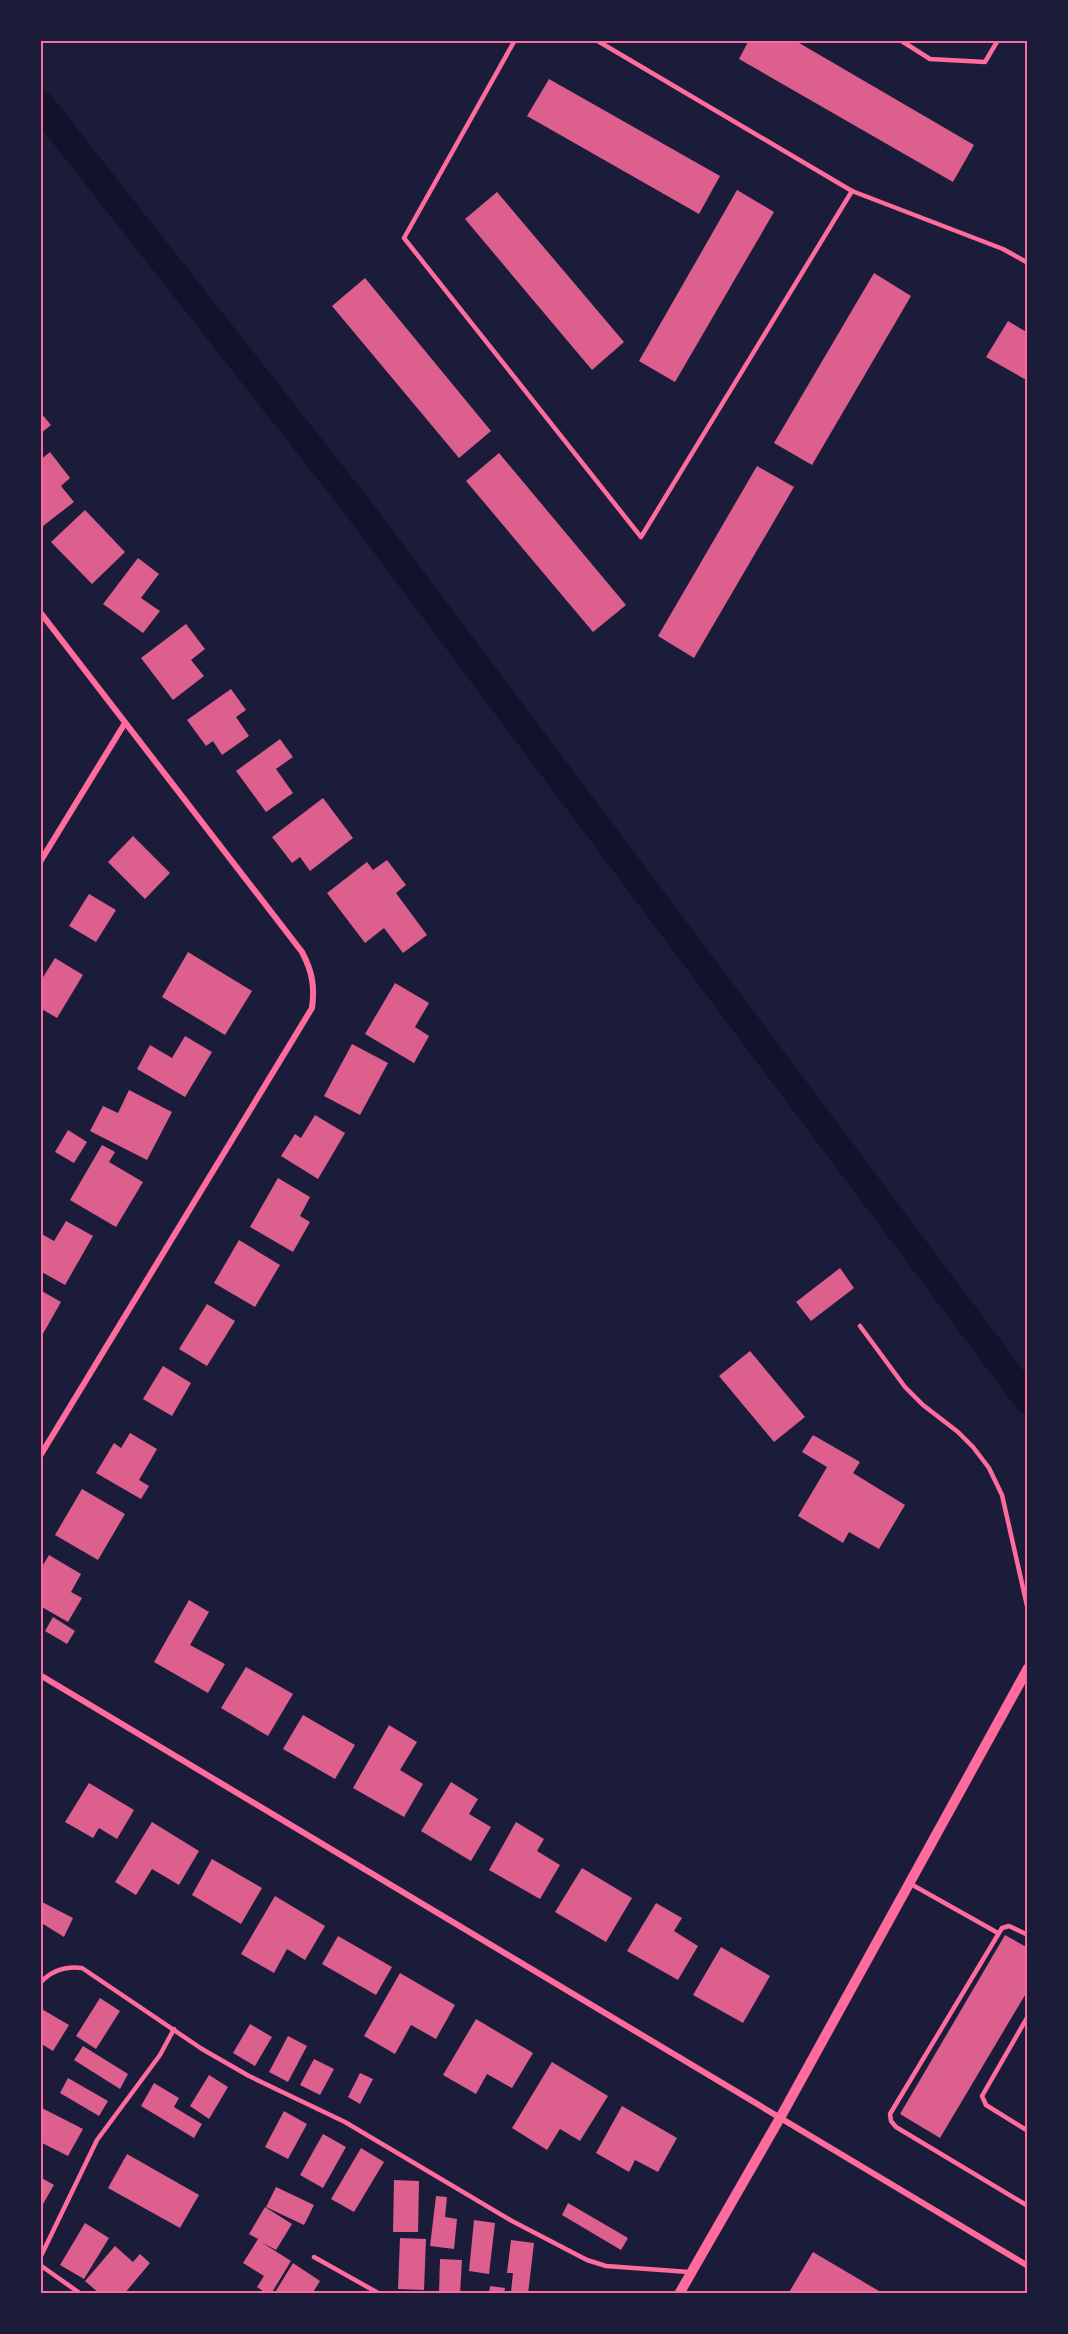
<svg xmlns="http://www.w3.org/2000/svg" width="1068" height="2334" viewBox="0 0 1068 2334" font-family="'Archivo Narrow',sans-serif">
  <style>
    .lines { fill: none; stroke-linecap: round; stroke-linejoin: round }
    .canal { stroke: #12122b; stroke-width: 28 }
    .building { fill: #dd5f8e }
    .service { stroke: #ff6b9d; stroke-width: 4.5 }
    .minor { stroke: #ff6b9d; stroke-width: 6 }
    .tertiary { stroke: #ff6b9d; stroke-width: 10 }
    .neatline { fill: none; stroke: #ff6b9d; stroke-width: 2 }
  </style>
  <rect width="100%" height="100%" fill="#1b1b3a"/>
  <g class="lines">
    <polyline class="canal" points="40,104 359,509 1028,1400"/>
  </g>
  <g class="building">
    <polygon points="749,40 794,40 974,145 953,182 739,59"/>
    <polygon points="549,79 720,176 699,214 527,116"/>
    <polygon points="737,190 774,212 675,382 639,361"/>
    <polygon points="497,192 624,342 592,370 465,219"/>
    <polygon points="874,273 911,296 812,465 774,443"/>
    <polygon points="365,278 491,431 459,458 332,306"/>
    <polygon points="1008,321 1028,333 1028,381 986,357"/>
    <polygon points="40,412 51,425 40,434"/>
    <polygon points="50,452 70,478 61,486 74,502 43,526 40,522 40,460"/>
    <polygon points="499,453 626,605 593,632 466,481"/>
    <polygon points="757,466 794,487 694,658 658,636"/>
    <polygon points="85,510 125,552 92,584 51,542"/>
    <polygon points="138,558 159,574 141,598 160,611 143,633 103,604"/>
    <polygon points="186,624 205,649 191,660 204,676 173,700 141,658"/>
    <polygon points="231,689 246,710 236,717 249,736 222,755 213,741 206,746 187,720"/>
    <polygon points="280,739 293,757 276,769 293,793 266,812 236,771"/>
    <polygon points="323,798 353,838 310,871 300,857 292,863 272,837"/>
    <polygon points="133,836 170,873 145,899 108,862"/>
    <polygon points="387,860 406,885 396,893 427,935 403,953 384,928 365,943 327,893 367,862 373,870"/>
    <polygon points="89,894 116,910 96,942 69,926"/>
    <polygon points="188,952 252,991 225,1035 162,997"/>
    <polygon points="55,958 83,975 57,1018 40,1008 40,982"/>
    <polygon points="395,983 429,1003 415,1027 429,1036 414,1063 365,1034"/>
    <polygon points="185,1036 212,1052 185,1097 137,1069 150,1045 172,1058"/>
    <polygon points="352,1044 388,1063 360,1115 324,1096"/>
    <polygon points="129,1090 172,1112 147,1160 90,1131 103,1106 118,1113"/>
    <polygon points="315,1115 345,1133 318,1179 281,1156 295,1134 301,1138"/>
    <polygon points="68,1130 87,1142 74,1163 55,1152"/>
    <polygon points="102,1145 115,1152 109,1162 143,1182 116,1227 70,1200"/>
    <polygon points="278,1178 310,1197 300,1216 310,1222 293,1252 250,1227"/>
    <polygon points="66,1221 93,1236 65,1285 40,1271 40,1233 54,1241"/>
    <polygon points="239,1240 280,1265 255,1307 214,1283"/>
    <polygon points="840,1268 854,1288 811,1321 796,1302"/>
    <polygon points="40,1290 61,1302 40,1339"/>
    <polygon points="207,1304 235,1321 207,1366 179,1349"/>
    <polygon points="750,1351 805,1417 774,1442 719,1376"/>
    <polygon points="163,1366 191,1383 172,1416 143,1399"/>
    <polygon points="130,1433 157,1449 139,1480 149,1486 141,1499 96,1473 114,1443 121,1448"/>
    <polygon points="813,1435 860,1462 853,1473 905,1505 879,1549 849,1532 843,1543 798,1516 827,1467 802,1452"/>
    <polygon points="82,1489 125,1514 98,1560 55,1535"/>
    <polygon points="49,1555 81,1574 71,1592 82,1598 68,1622 40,1606 40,1570"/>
    <polygon points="189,1600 209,1612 190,1645 225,1664 208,1693 154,1662"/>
    <polygon points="53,1617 75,1631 67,1644 45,1631"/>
    <polygon points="246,1667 293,1694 268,1736 221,1708"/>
    <polygon points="303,1715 355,1745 335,1779 283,1749"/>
    <polygon points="389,1725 417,1742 400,1770 423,1784 404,1817 353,1788"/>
    <polygon points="451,1782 478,1799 469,1814 491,1827 471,1861 421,1831"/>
    <polygon points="89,1783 134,1810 117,1839 99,1828 93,1838 65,1822"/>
    <polygon points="152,1822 199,1851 179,1885 152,1869 136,1895 115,1882"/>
    <polygon points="516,1822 544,1839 537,1851 560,1865 540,1899 489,1870"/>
    <polygon points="212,1859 262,1888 241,1924 192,1895"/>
    <polygon points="582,1868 632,1898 606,1942 555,1912"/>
    <polygon points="275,1896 325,1926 305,1960 287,1949 274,1973 241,1954"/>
    <polygon points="40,1901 73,1918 64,1937 40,1922"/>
    <polygon points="656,1903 682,1918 674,1931 698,1946 678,1980 627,1951"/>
    <polygon points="1005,1935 1028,1948 1028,1990 940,2138 900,2114"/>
    <polygon points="338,1936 392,1967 376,1995 322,1964"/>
    <polygon points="721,1947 770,1976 743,2023 693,1995"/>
    <polygon points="400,1973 455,2005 436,2039 411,2025 395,2054 364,2036"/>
    <polygon points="100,1998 120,2011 96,2049 76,2036"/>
    <polygon points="40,2008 69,2025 53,2051 40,2043"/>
    <polygon points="476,2019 533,2053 512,2088 487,2074 476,2094 443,2075"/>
    <polygon points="250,2024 272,2037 255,2066 233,2053"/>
    <polygon points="288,2036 307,2046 288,2082 269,2072"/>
    <polygon points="83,2046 128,2074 120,2089 74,2060"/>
    <polygon points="314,2059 334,2069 320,2095 300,2085"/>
    <polygon points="552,2062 608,2096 580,2141 560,2129 547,2150 512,2128"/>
    <polygon points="360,2073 373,2079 360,2104 348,2097"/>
    <polygon points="209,2075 228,2087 209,2119 190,2106"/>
    <polygon points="68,2078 108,2101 99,2116 60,2093"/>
    <polygon points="154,2083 179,2098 174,2107 202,2124 194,2138 141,2106"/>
    <polygon points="622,2106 677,2138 658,2172 635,2160 629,2172 596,2153"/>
    <polygon points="40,2107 83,2129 68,2156 40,2142"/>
    <polygon points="284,2111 307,2124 288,2159 265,2147"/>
    <polygon points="323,2134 346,2147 323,2188 300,2175"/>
    <polygon points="361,2148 384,2162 354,2212 331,2199"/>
    <polygon points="127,2154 199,2195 180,2228 108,2188"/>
    <polygon points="40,2177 54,2185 43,2204 40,2202"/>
    <polygon points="394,2180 419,2181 418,2232 393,2232"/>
    <polygon points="276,2187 314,2205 304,2225 266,2207"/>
    <polygon points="436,2196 447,2197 445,2217 457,2219 454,2249 430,2246"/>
    <polygon points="568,2203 628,2238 621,2250 562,2215"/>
    <polygon points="265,2207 292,2224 276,2250 261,2242 291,2261 271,2294 267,2294 257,2287 264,2276 243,2263 258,2239 249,2234"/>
    <polygon points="474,2220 495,2223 489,2274 469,2271"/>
    <polygon points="85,2223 109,2238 84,2279 60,2265"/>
    <polygon points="400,2238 426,2239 424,2290 398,2289"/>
    <polygon points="511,2240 534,2243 528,2294 511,2292 513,2273 507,2273"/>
    <polygon points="115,2246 133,2262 140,2254 150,2263 124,2294 100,2294 85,2281"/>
    <polygon points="813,2252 884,2294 788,2294"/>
    <polygon points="440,2259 462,2260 460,2294 439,2294"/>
    <polygon points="293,2263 320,2281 312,2294 274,2294"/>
    <polygon points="490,2286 505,2288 504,2294 489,2294"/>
  </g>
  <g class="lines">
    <g class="service">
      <polyline points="515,40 404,238 641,537 852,191"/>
      <polyline points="596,40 852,191 1003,249 1028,263"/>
      <polyline points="900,40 930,59 985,62 998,40"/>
      <polyline points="860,1326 905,1387 923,1405 958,1432 973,1447 989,1468 1002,1495 1028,1610"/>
      <polyline points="909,1883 998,1933"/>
      <polyline points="1028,1935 1009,1926 1002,1928 890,2114 891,2121 896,2127 1028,2206"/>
      <path d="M40 1983C52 1970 66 1966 82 1968L202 2049 249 2076 345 2122 512 2221 587 2260 606 2266 689 2272"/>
      <polyline points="1028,2016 982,2096 986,2105 1028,2131"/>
      <polyline points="314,2257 380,2294"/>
      <polyline points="40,2258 97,2140 160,2055 174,2029"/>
      <polyline points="40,2265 81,2294"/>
    </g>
    <g class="minor">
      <path d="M40 612 302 952C312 971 315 986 312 1008L40 1456"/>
      <polyline points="40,862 125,723"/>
      <polyline points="40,1675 1028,2266"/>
    </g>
    <polyline class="tertiary" points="679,2294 780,2118 1028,1668"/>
  </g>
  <rect width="1068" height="2334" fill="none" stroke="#1b1b3a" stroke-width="84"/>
  <rect x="42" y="42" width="984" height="2250" class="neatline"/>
</svg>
